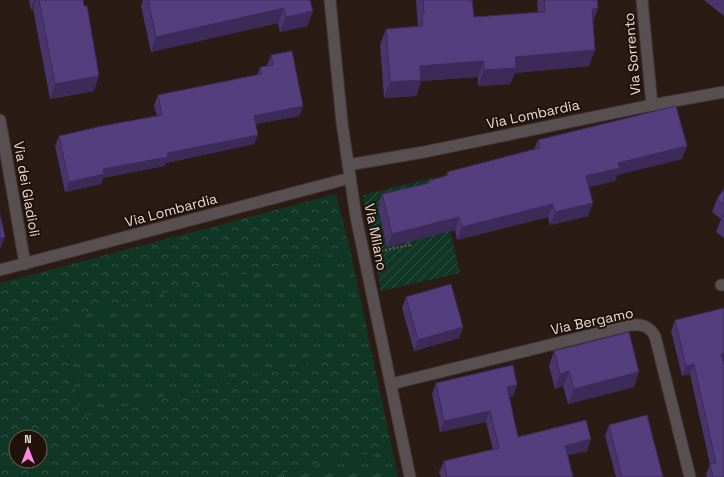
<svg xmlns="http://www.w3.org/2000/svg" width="724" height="477" viewBox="0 0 724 477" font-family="'Space Grotesk',sans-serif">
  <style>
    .grass { fill: url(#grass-tufts) }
    .forest { fill: url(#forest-crowns); fill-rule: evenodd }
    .garden { fill: url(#garden-furrows) }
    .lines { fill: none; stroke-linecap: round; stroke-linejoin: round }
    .service-casing { stroke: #44362f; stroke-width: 13 }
    .minor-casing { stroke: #44362f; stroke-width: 13 }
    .path { stroke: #63564f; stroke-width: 2.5; stroke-dasharray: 2 2; stroke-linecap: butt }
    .service { stroke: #584f51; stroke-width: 11 }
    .minor { stroke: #584f51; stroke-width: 11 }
    .wall { fill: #49356c }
    .shaded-wall { fill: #3c2b58 }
    .building { fill: #553e7e; stroke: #3c2b58 }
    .labels { text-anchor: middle; stroke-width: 4; stroke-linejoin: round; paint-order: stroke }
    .street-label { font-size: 14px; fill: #e7dcd7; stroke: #20120b }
  </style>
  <defs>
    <pattern id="grass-tufts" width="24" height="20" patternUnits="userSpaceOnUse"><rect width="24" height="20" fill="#103626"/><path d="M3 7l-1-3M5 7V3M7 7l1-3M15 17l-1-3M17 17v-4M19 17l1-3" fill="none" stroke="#335245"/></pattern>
    <pattern id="forest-crowns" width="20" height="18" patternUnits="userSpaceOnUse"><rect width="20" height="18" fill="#103626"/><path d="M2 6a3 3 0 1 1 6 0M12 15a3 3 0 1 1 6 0" fill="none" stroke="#335245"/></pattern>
    <pattern id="garden-furrows" width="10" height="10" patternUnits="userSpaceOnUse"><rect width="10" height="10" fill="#103626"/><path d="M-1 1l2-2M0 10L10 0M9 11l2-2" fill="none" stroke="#335245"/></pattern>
  </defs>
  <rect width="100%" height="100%" fill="#2a1b14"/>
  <g class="grass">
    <polygon points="350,249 371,349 82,417 58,318"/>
    <polygon points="392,448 398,477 266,477"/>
  </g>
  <path class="forest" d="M336 194 350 249 58 319 82 417 371 349 392 448 266 477H0V283ZM16 437H40V461H16Z"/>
  <polygon class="garden" points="437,177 460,273 381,291 363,195"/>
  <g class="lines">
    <g class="service-casing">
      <polyline id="service" points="721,285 724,285"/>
    </g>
    <g class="minor-casing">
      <g id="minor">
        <polyline points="330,0 342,123 356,217 410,477"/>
        <polyline points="642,0 652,105"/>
        <polyline points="0,120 25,264"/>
        <polyline points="348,165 424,152 652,105 724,92"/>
        <polyline points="0,270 350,178"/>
        <path d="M391 384 631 325C642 324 649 326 655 336L690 477"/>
      </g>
    </g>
    <polyline class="path" points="381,251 410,245 409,242"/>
    <use href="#service" class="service"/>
    <use href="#minor" class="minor"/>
  </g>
  <g class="wall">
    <polygon points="29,0 83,0 94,91 50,99 33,9 31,10"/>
    <polygon points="143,0 310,0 313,11 307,26 280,32 278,23 151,52 141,6"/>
    <polygon points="416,0 472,0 474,17 538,12 537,2 538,0 597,0 598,8 593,22 589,66 515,73 510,84 478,86 478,77 421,81 416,96 384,98 380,45 386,29 418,26"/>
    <polygon points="704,0 724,0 724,16"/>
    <polygon points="271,55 303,106 299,116 256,124 254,144 166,163 164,166 103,178 101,184 65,192 55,146 59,136 157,116 154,105 158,95 257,75 260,67 268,66 267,65"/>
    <polygon points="538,140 682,159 617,175 615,181 589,187 588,216 550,225 548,217 457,240 455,230 387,247 378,207 382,194 428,183 429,181 446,176 447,172 534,149"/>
    <polygon points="724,189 724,238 716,232 721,219 712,212 717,199"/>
    <polygon points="406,297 463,327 459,338 414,351 402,308"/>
    <polygon points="675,320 723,363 724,477 707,477 706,475 710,464 690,374 682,376 671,331"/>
    <polygon points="554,351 634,387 568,404 563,386 555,389 549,366"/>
    <polygon points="436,383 513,396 509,397 518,437 587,451 568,455 573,477 441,477 439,472 444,461 493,450 486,422 440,432 432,394"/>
    <polygon points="609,425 663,477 616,477 605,436"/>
  </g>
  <g class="shaded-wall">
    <polygon points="34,0 36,0 33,9 31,10"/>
    <polygon points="284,8 278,23 151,52 156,37"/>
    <polygon points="598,8 592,24 592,9"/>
    <polygon points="313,11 307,26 280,32 286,17"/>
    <polygon points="595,50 589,66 515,73 510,84 478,86 484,70 515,57"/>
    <polygon points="484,61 478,77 421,81 416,96 384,98 390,82 420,66"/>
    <polygon points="99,76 94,91 50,99 55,84"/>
    <polygon points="303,106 299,116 250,125 254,116"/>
    <polygon points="258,135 254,144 166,163 164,166 103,178 101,184 65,192 69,182 103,169 167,153"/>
    <polygon points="687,146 682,159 617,175 615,181 582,189 586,176 618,163"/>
    <polygon points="593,203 588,216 550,225 555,212"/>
    <polygon points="553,204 548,217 457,240 462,227"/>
    <polygon points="459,217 455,230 387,247 392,234"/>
    <polygon points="5,237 1,248 0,248 0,238"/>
    <polygon points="463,327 459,338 414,351 418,340"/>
    <polygon points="724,353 724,363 717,365 721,354"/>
    <polygon points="694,364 690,374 682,376 686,366"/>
    <polygon points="569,371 563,386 555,389 560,374"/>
    <polygon points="639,372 634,387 568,404 574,389"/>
    <polygon points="517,385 513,396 503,398 507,387"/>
    <polygon points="490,411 486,422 440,432 444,421"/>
    <polygon points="591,439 587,451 561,457 565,446"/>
  </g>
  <g class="building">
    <polygon points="39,0 83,0 84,6 87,6 99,76 55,84"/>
    <polygon points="148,0 310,0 313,11 286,17 284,8 156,37"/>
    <polygon points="423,0 472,0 474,17 545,12 544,0 597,0 598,8 592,9 595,50 515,57 516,68 484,70 484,61 420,66 421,80 390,82 386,29 423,26 422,14 424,14"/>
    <polygon points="292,51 303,106 254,116 258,135 167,153 168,157 103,169 104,174 69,182 59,136 102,126 162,115 158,95 261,74 260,67 273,65 271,55"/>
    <polygon points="676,106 687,146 618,163 620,168 586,176 593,203 555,212 553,204 462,227 459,217 392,234 382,194 430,183 429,181 448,175 447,172 540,148 538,140"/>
    <polygon points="724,189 724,205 717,199"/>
    <polygon points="0,214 5,237 0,238"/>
    <polygon points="724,215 724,221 721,218"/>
    <polygon points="451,284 463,327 418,340 406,297"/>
    <polygon points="724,308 724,353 721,354 724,365 724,477 713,477 710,464 716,463 694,364 686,366 675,320"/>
    <polygon points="629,332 639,372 574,389 569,371 560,374 554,351"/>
    <polygon points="513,365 517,385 507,387 518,437 586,420 591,439 565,446 573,477 447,477 444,461 499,448 490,411 444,421 436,383"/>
    <polygon points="647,415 663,477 622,477 609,425"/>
  </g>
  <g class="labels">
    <g class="street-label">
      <text transform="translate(632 54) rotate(-95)" y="5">Via Sorrento</text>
      <text transform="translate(533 114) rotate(-12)" y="5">Via Lombardia</text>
      <text transform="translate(27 189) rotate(80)" y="5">Via dei Gladioli</text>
      <text transform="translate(171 210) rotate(-15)" y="5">Via Lombardia</text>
      <text transform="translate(376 237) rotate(79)" y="5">Via Milano</text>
      <text transform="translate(592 321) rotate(-12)" y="5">Via Bergamo</text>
    </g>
  </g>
  <g transform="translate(28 449)"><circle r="19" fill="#20120b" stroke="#70635d"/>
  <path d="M0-3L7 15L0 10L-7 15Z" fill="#fb87e5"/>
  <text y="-6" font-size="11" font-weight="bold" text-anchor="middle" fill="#e7dcd7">N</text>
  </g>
</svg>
